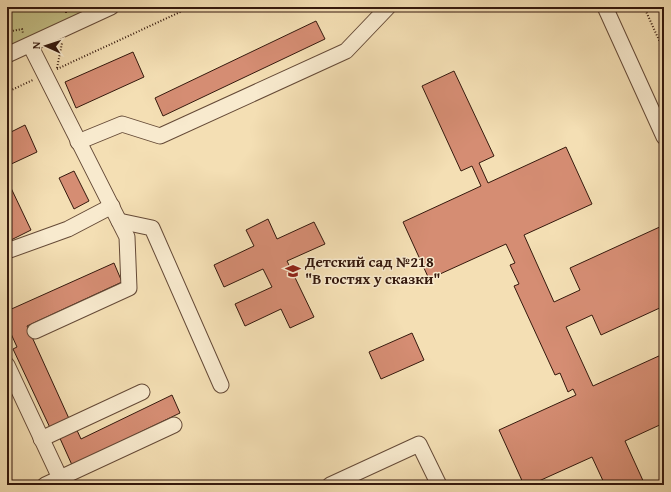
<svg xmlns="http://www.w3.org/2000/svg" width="671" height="492" viewBox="0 0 671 492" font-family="'Gentium Book Plus',serif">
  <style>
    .green { fill: #c4c087; stroke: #7c6c4a }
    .building { fill: #d58d73; stroke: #35190d }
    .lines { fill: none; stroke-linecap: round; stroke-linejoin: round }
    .minor-casing { stroke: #654a37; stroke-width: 17 }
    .path { stroke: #35190d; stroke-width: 2; stroke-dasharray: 1 2; stroke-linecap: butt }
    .minor { stroke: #f8eace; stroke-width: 15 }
    .labels { text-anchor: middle; stroke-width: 3; stroke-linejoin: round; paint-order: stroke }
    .poi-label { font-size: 15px; font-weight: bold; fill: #35190d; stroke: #f8eace; text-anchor: start }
  </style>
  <rect width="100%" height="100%" fill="#f4dfb4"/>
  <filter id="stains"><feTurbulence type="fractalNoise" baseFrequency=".005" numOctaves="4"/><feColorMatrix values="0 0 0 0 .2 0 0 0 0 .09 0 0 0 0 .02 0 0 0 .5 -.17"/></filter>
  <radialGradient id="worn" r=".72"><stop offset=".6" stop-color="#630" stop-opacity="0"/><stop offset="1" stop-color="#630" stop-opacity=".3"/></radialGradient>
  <polygon class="green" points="7,7 111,7 7,55"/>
  <g class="building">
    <polygon points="316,21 325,39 163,116 155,98"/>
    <polygon points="133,52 144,77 76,108 65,82"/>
    <polygon points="454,71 494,156 479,163 488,183 566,147 592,204 524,235 554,302 580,290 570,268 664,225 664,306 601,335 592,315 566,327 593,386 661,355 664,362 664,423 625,441 645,485 605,485 592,457 530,485 524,485 499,430 576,395 573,389 568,392 560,373 555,375 514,286 519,284 510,265 515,263 506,244 429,279 403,222 481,186 472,166 461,171 422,86"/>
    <polygon points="25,125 37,152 7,166 7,134"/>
    <polygon points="74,171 89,201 74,209 59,178"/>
    <polygon points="11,188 31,230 7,242 7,189"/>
    <polygon points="268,219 277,239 314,222 325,244 287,261 314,317 290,328 281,309 245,326 235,304 272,287 263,269 224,287 214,265 254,246 246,230"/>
    <polygon points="114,263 122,282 27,326 71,423 52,432 13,349 17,347 7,325 7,311"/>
    <polygon points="412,333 424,360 381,379 369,352"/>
    <polygon points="172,395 180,413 72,465 58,434 75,426 81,439"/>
  </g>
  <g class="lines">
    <g class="minor-casing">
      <g id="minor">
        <polyline points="605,7 664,137"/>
        <polyline points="30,45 127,237 129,288 35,331"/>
        <polyline points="7,55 111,7"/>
        <polyline points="78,142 122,124 160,136 346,51 388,7"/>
        <polyline points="119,221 152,228 221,385"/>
        <polyline points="7,251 68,229 112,206"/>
        <polyline points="7,365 60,478"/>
        <polyline points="41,439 142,392"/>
        <polyline points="45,485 174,425"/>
        <polyline points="330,485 419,444 439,485"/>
      </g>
    </g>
    <g class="path">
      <polyline points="644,7 664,51"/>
      <polyline points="66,13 66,7"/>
      <polyline points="7,32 22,29 23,33"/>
      <polyline points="57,68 62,43"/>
      <polyline points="57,69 191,7"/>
      <polyline points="7,92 33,80"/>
    </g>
    <use href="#minor" class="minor"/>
  </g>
  <defs>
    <g id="school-bare" transform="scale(1.2)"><path d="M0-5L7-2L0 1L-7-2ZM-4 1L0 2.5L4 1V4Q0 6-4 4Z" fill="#8f2418" stroke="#f8eace" stroke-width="2.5" paint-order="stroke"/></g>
  </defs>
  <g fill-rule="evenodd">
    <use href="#school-bare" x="293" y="271"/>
  </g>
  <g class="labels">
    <g class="poi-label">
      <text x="305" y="267">Детский сад №218<tspan x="305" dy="17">"В гостях у сказки"</tspan></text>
    </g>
  </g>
  <rect width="671" height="492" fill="none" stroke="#f4dfb4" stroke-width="24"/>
  <rect x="8" y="8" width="655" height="476" fill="none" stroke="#35190d" stroke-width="2"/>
  <rect x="12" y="12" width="647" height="468" fill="none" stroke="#35190d"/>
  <g transform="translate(46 46) rotate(273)" stroke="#f8eace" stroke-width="3" paint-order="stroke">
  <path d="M0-3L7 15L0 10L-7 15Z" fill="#35190d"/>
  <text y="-6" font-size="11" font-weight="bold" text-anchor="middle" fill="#35190d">N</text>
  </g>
  <rect width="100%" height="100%" filter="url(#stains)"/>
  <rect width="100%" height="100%" fill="url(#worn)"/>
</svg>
